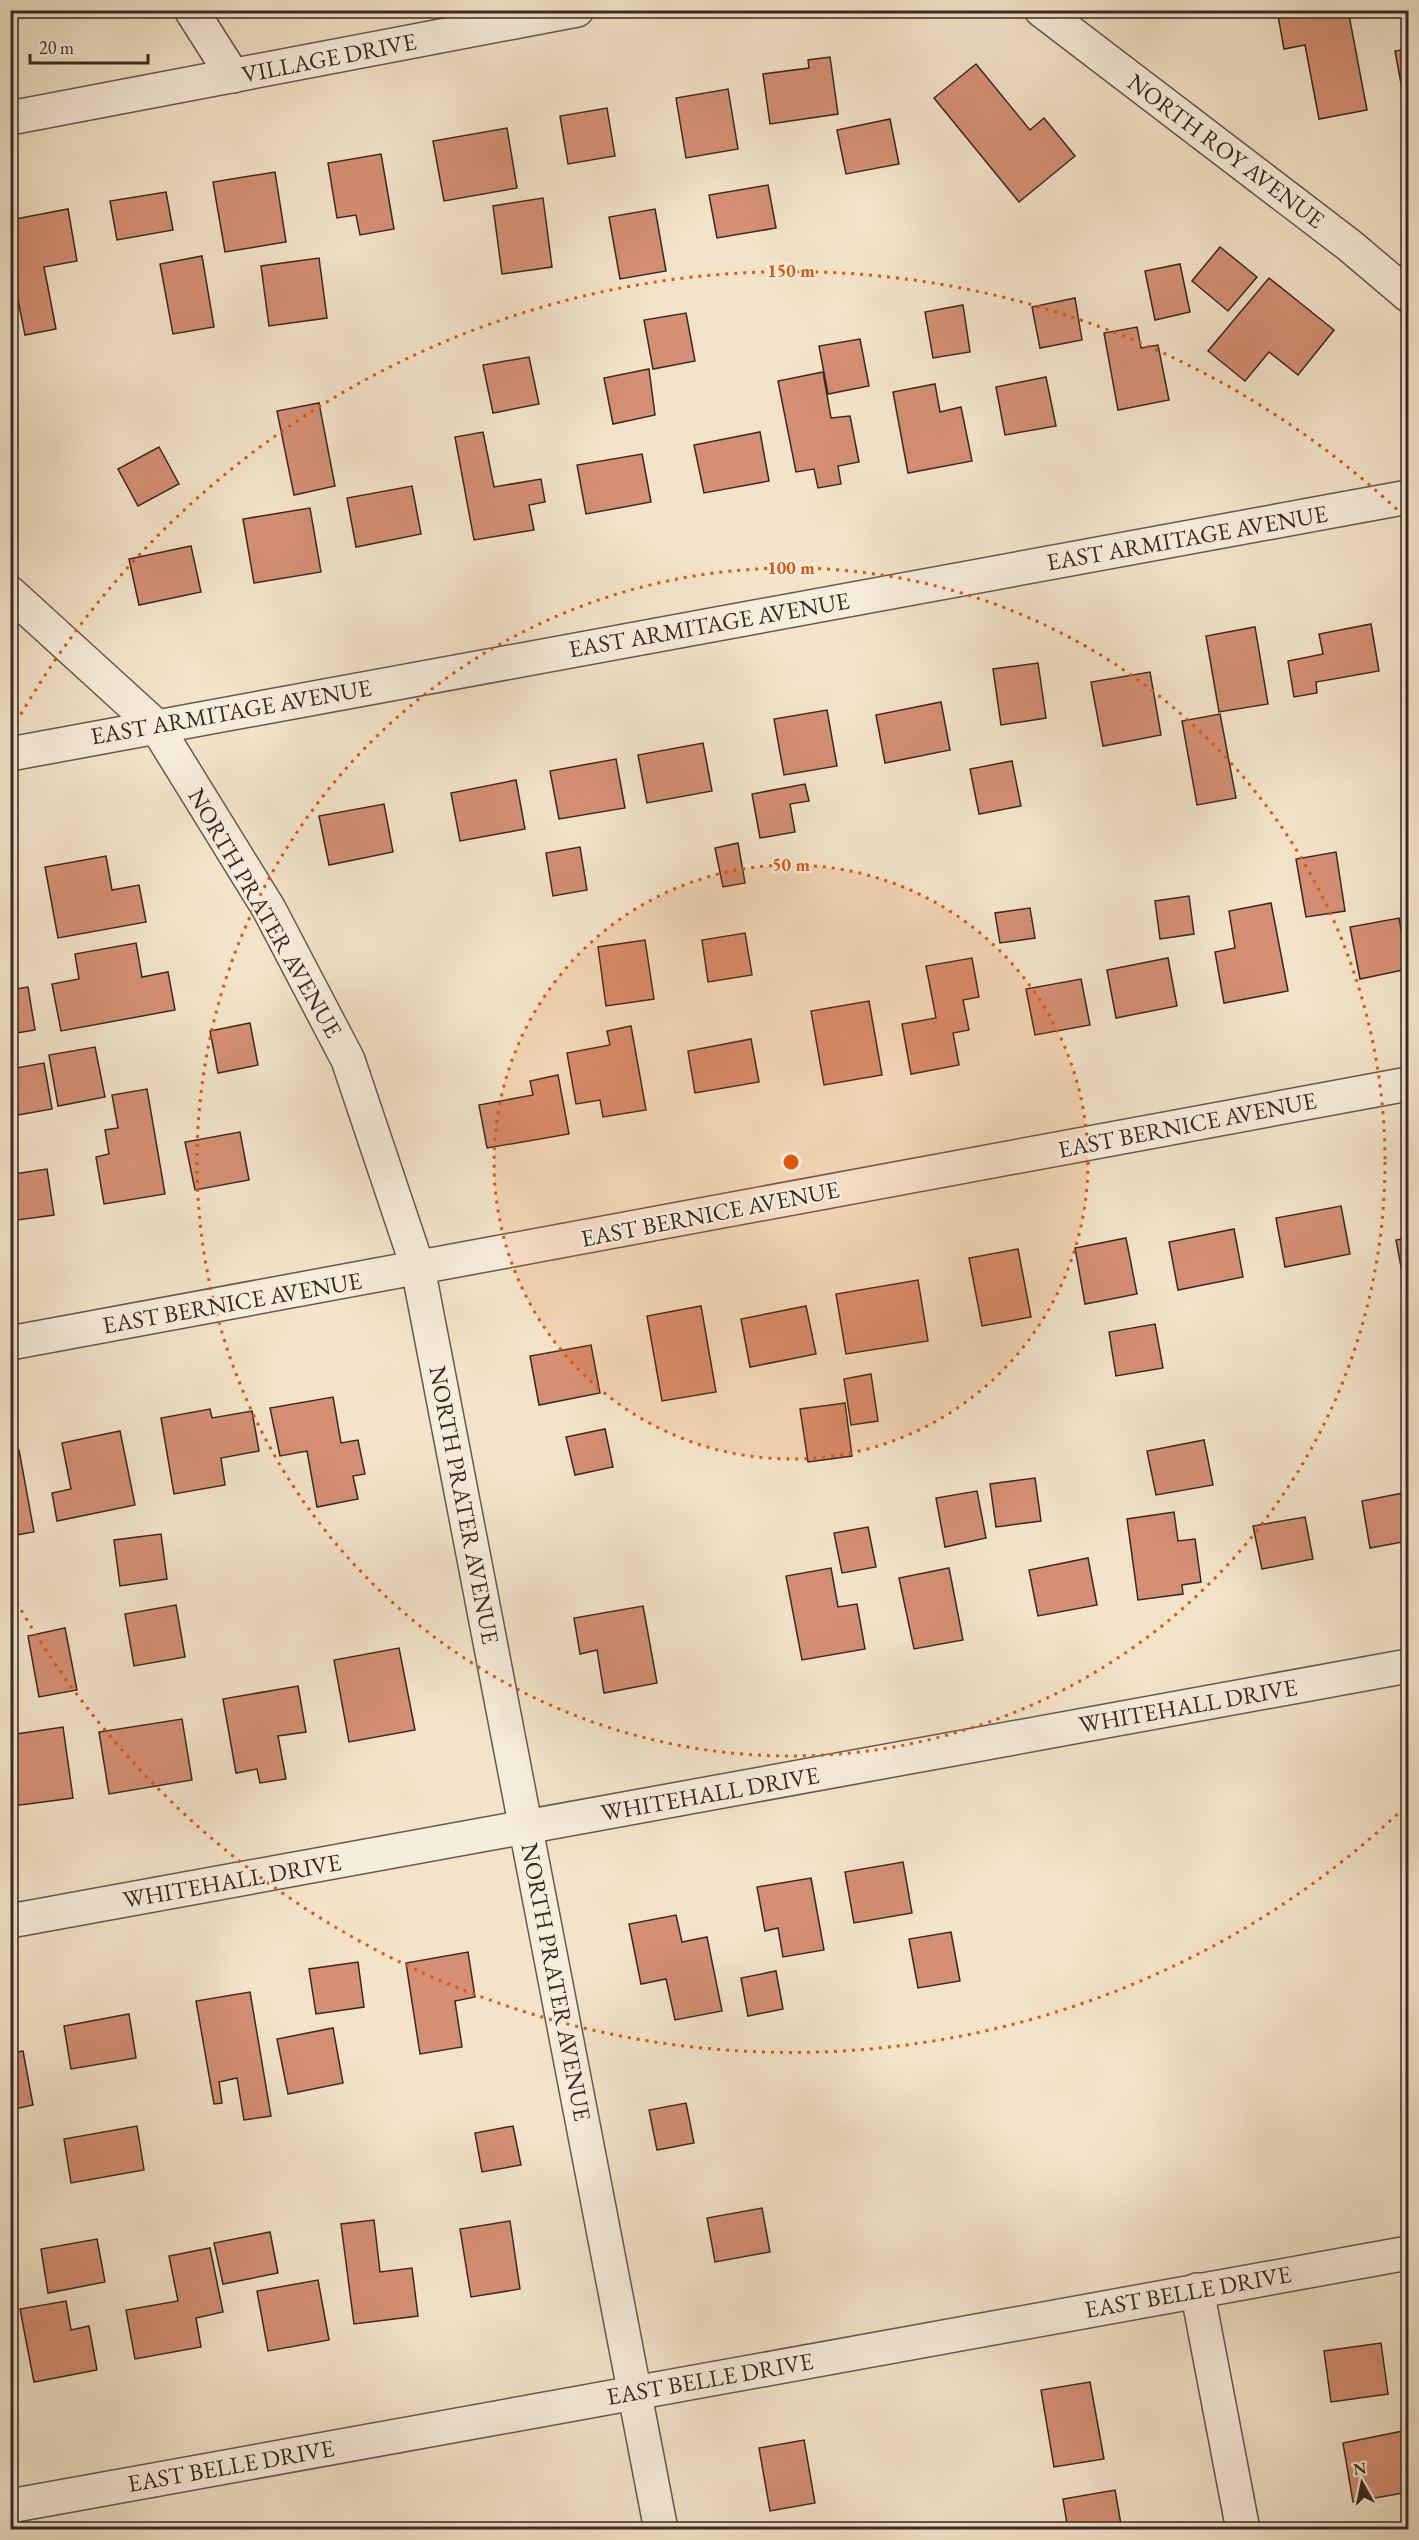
<svg xmlns="http://www.w3.org/2000/svg" width="1419" height="2540" viewBox="0 0 1419 2540" font-family="'EB Garamond',serif">
  <style>
    .building { fill: #d58f74; stroke: #382924; stroke-width: 1.5 }
    .lines { fill: none; stroke-linecap: round; stroke-linejoin: round }
    .street-casing { stroke: #67584d; stroke-width: 36 }
    .street { stroke: #f7eddc; stroke-width: 33 }
    .ring { fill: none; stroke: #df570d; stroke-width: 3; stroke-dasharray: 3 6 }
    .labels { text-anchor: middle; stroke-width: 4.5; stroke-linejoin: round; paint-order: stroke }
    .street-label { font-size: 24px; fill: #382924; stroke: #f7eddc }
    .centre { fill: #df570d; stroke: #f7eddc; stroke-width: 3 }
    .ring-label { font-size: 18px; text-anchor: middle; font-weight: bold; fill: #df570d; stroke: #f7eddc; stroke-width: 4.5; stroke-linejoin: round; paint-order: stroke }
  </style>
  <rect width="100%" height="100%" fill="#f3e4c9"/>
  <filter id="stains"><feTurbulence type="fractalNoise" baseFrequency=".00333" numOctaves="4"/><feColorMatrix values="0 0 0 0 .2 0 0 0 0 .09 0 0 0 0 .02 0 0 0 .5 -.17"/></filter>
  <radialGradient id="worn" r=".72"><stop offset=".6" stop-color="#630" stop-opacity="0"/><stop offset="1" stop-color="#630" stop-opacity=".3"/></radialGradient>
  <g class="building">
    <polygon points="1277,10 1348,10 1367,110 1319,119 1305,45 1284,49"/>
    <polygon points="1408,49 1408,93 1403,94 1395,51"/>
    <polygon points="830,57 838,114 770,124 763,74 809,68 808,60"/>
    <polygon points="976,64 1030,130 1044,118 1075,156 1019,202 934,98"/>
    <polygon points="728,89 738,149 686,158 676,98"/>
    <polygon points="607,108 615,156 568,164 560,116"/>
    <polygon points="890,119 899,164 846,174 837,130"/>
    <polygon points="507,128 517,188 444,201 433,141"/>
    <polygon points="381,154 394,229 360,235 356,215 337,218 328,163"/>
    <polygon points="275,172 286,242 225,252 213,182"/>
    <polygon points="768,185 776,228 717,238 709,195"/>
    <polygon points="166,192 173,230 117,240 110,201"/>
    <polygon points="543,198 552,267 502,274 493,206"/>
    <polygon points="68,209 77,261 44,267 56,329 25,335 10,260 10,220"/>
    <polygon points="655,209 666,271 620,279 609,217"/>
    <polygon points="1220,247 1257,277 1228,311 1192,281"/>
    <polygon points="202,256 214,327 173,334 160,264"/>
    <polygon points="319,258 327,318 269,326 261,266"/>
    <polygon points="1180,264 1190,312 1155,320 1145,271"/>
    <polygon points="1269,278 1334,330 1298,375 1269,352 1245,381 1208,351"/>
    <polygon points="1075,298 1082,340 1040,348 1032,307"/>
    <polygon points="963,305 970,352 933,358 925,312"/>
    <polygon points="686,313 695,361 653,369 644,320"/>
    <polygon points="1137,327 1141,348 1158,345 1169,400 1118,410 1104,333"/>
    <polygon points="860,339 869,386 828,394 819,346"/>
    <polygon points="529,357 539,404 493,413 483,365"/>
    <polygon points="649,369 655,415 613,424 604,378"/>
    <polygon points="823,372 831,418 850,416 859,462 838,466 841,484 818,488 814,469 796,472 778,381"/>
    <polygon points="1046,377 1056,426 1005,435 996,387"/>
    <polygon points="935,384 940,412 961,407 972,461 908,473 893,392"/>
    <polygon points="319,403 335,486 294,495 277,411"/>
    <polygon points="483,432 494,487 541,479 545,502 529,505 534,530 474,540 455,437"/>
    <polygon points="760,432 769,481 704,493 694,445"/>
    <polygon points="159,447 179,484 138,506 118,469"/>
    <polygon points="642,454 651,502 586,514 577,465"/>
    <polygon points="412,486 421,534 356,547 347,498"/>
    <polygon points="310,508 321,572 254,583 243,519"/>
    <polygon points="191,546 201,592 139,605 129,559"/>
    <polygon points="1371,624 1379,671 1316,682 1317,693 1294,697 1288,661 1323,654 1319,634"/>
    <polygon points="1255,627 1268,704 1219,712 1206,636"/>
    <polygon points="1038,663 1046,718 1001,725 993,669"/>
    <polygon points="1150,672 1161,735 1103,746 1091,682"/>
    <polygon points="941,702 950,750 885,763 876,715"/>
    <polygon points="827,710 837,766 784,775 774,719"/>
    <polygon points="1220,714 1236,798 1197,805 1182,721"/>
    <polygon points="703,743 712,791 647,803 638,755"/>
    <polygon points="616,759 625,808 559,819 550,771"/>
    <polygon points="1012,761 1021,806 979,814 970,769"/>
    <polygon points="516,780 525,829 460,841 451,793"/>
    <polygon points="805,784 809,801 790,804 795,832 760,838 752,794"/>
    <polygon points="384,804 393,852 329,865 319,816"/>
    <polygon points="738,843 745,883 723,887 715,848"/>
    <polygon points="580,847 587,890 553,896 546,853"/>
    <polygon points="1336,852 1345,911 1306,917 1296,859"/>
    <polygon points="106,856 112,890 139,885 146,922 58,938 45,867"/>
    <polygon points="1189,896 1194,934 1160,939 1155,901"/>
    <polygon points="1271,903 1288,991 1224,1003 1215,952 1235,948 1229,911"/>
    <polygon points="1030,908 1035,938 1000,943 995,913"/>
    <polygon points="1399,918 1408,969 1360,979 1350,927"/>
    <polygon points="745,933 752,975 708,982 702,940"/>
    <polygon points="645,940 654,999 606,1006 598,947"/>
    <polygon points="136,943 142,977 168,972 175,1010 61,1031 52,984 79,979 75,954"/>
    <polygon points="972,958 979,997 963,1000 969,1030 953,1033 959,1065 911,1074 902,1024 936,1018 926,966"/>
    <polygon points="1168,958 1177,1006 1116,1018 1107,970"/>
    <polygon points="1081,979 1090,1025 1035,1035 1026,989"/>
    <polygon points="28,987 35,1030 10,1034 10,990"/>
    <polygon points="869,1001 882,1075 824,1085 811,1011"/>
    <polygon points="250,1023 258,1065 218,1073 210,1031"/>
    <polygon points="631,1026 646,1110 603,1117 600,1100 576,1104 567,1053 610,1045 607,1031"/>
    <polygon points="751,1039 759,1082 695,1093 688,1051"/>
    <polygon points="95,1047 105,1097 58,1106 49,1055"/>
    <polygon points="44,1063 52,1109 12,1116 10,1069"/>
    <polygon points="558,1075 569,1134 487,1148 479,1105 533,1095 530,1081"/>
    <polygon points="147,1089 165,1194 104,1204 96,1157 109,1154 105,1130 118,1128 112,1095"/>
    <polygon points="240,1132 249,1180 195,1190 185,1142"/>
    <polygon points="10,1155 14,1174 47,1169 54,1215 10,1221"/>
    <polygon points="1341,1206 1350,1254 1285,1267 1276,1218"/>
    <polygon points="1234,1229 1243,1277 1178,1290 1169,1242"/>
    <polygon points="1126,1238 1137,1294 1085,1304 1075,1248"/>
    <polygon points="1408,1238 1408,1288 1405,1288 1396,1240"/>
    <polygon points="1018,1249 1031,1317 982,1326 969,1258"/>
    <polygon points="918,1280 928,1341 846,1354 836,1294"/>
    <polygon points="701,1306 716,1392 662,1401 647,1316"/>
    <polygon points="806,1306 816,1354 750,1367 741,1319"/>
    <polygon points="1155,1324 1163,1368 1116,1376 1109,1332"/>
    <polygon points="591,1345 600,1393 539,1405 530,1356"/>
    <polygon points="871,1374 878,1421 851,1425 844,1379"/>
    <polygon points="333,1397 341,1443 358,1440 365,1474 353,1476 358,1499 317,1507 307,1451 280,1456 270,1408"/>
    <polygon points="845,1403 852,1456 808,1462 800,1409"/>
    <polygon points="210,1409 212,1418 252,1411 259,1451 221,1458 225,1485 174,1494 161,1418"/>
    <polygon points="605,1429 613,1467 575,1475 566,1437"/>
    <polygon points="120,1431 135,1505 57,1521 52,1493 71,1489 62,1443"/>
    <polygon points="1204,1440 1213,1485 1156,1495 1147,1451"/>
    <polygon points="19,1450 34,1532 10,1536 10,1451"/>
    <polygon points="1035,1478 1041,1521 996,1527 990,1484"/>
    <polygon points="977,1491 986,1538 945,1547 936,1498"/>
    <polygon points="1408,1492 1408,1541 1370,1548 1362,1501"/>
    <polygon points="1174,1512 1178,1541 1195,1539 1201,1582 1182,1585 1183,1594 1138,1600 1127,1519"/>
    <polygon points="1305,1517 1313,1559 1262,1569 1253,1526"/>
    <polygon points="868,1527 876,1567 842,1573 834,1533"/>
    <polygon points="161,1534 167,1579 120,1586 114,1540"/>
    <polygon points="1088,1558 1097,1605 1038,1616 1029,1570"/>
    <polygon points="831,1568 838,1607 857,1604 865,1649 802,1660 786,1576"/>
    <polygon points="949,1568 963,1640 914,1649 899,1578"/>
    <polygon points="176,1605 185,1657 134,1666 125,1614"/>
    <polygon points="643,1606 657,1683 604,1693 597,1650 580,1654 574,1618"/>
    <polygon points="65,1628 77,1690 39,1697 28,1636"/>
    <polygon points="399,1648 415,1730 349,1742 334,1660"/>
    <polygon points="298,1686 306,1732 278,1736 286,1779 260,1783 257,1769 236,1773 223,1699"/>
    <polygon points="182,1719 192,1780 109,1794 99,1732"/>
    <polygon points="63,1727 73,1798 13,1806 10,1786 10,1735"/>
    <polygon points="903,1862 912,1913 854,1923 845,1872"/>
    <polygon points="811,1878 824,1950 783,1957 778,1928 765,1931 757,1887"/>
    <polygon points="676,1915 682,1942 707,1937 722,2011 675,2020 666,1979 641,1984 629,1924"/>
    <polygon points="951,1932 960,1981 918,1988 909,1939"/>
    <polygon points="468,1952 475,1997 455,2001 462,2047 420,2054 406,1963"/>
    <polygon points="358,1962 364,2007 316,2014 309,1969"/>
    <polygon points="776,1971 783,2009 748,2016 741,1978"/>
    <polygon points="250,1992 271,2116 244,2120 237,2078 219,2082 222,2103 214,2104 196,2001"/>
    <polygon points="129,2014 136,2058 71,2069 64,2026"/>
    <polygon points="333,2028 343,2083 288,2094 277,2039"/>
    <polygon points="23,2051 33,2105 10,2110 10,2053"/>
    <polygon points="686,2103 694,2143 657,2150 649,2110"/>
    <polygon points="137,2126 144,2170 71,2183 64,2139"/>
    <polygon points="513,2126 521,2165 482,2172 475,2133"/>
    <polygon points="762,2208 770,2252 715,2262 707,2218"/>
    <polygon points="374,2220 380,2272 412,2268 418,2316 354,2324 341,2224"/>
    <polygon points="510,2221 520,2289 471,2297 460,2229"/>
    <polygon points="270,2232 278,2273 223,2284 214,2243"/>
    <polygon points="97,2239 105,2282 48,2293 41,2249"/>
    <polygon points="210,2248 223,2312 196,2318 201,2347 135,2359 126,2310 178,2301 169,2256"/>
    <polygon points="318,2280 329,2340 268,2351 257,2291"/>
    <polygon points="66,2301 71,2330 89,2326 97,2370 34,2382 20,2309"/>
    <polygon points="1381,2343 1388,2394 1331,2402 1324,2351"/>
    <polygon points="1090,2382 1104,2459 1054,2467 1041,2390"/>
    <polygon points="1408,2430 1408,2492 1353,2502 1343,2443"/>
    <polygon points="804,2440 815,2503 770,2511 759,2448"/>
    <polygon points="1115,2490 1122,2530 1068,2530 1063,2499"/>
  </g>
  <g class="lines">
    <g class="street-casing">
      <g id="street">
        <polyline points="191,10 233,76"/>
        <polyline points="1041,10 1349,245 1408,295"/>
        <polyline points="10,118 577,10"/>
        <polyline points="10,593 156,726 269,909 348,1060 418,1268 661,2530"/>
        <polyline points="10,754 1408,497"/>
        <polyline points="10,1343 1408,1084"/>
        <polyline points="10,1921 1408,1666"/>
        <polyline points="1197,2290 1243,2530"/>
        <polyline points="10,2506 1408,2253"/>
      </g>
    </g>
    <use href="#street" class="street"/>
  </g>
  <circle cx="791" cy="1162" r="297" fill="#df570d" fill-opacity=".12"/>
  <g class="ring">
    <circle cx="791" cy="1162" r="297"/>
    <circle cx="791" cy="1162" r="594"/>
    <path d="M1404 1808A891 891 0 0 1 12 1594M12 730A891 891 0 0 1 1404 516"/>
  </g>
  <g class="labels">
    <g class="street-label">
      <text transform="translate(329 58) rotate(-11)" y="8">VILLAGE DRIVE</text>
      <text transform="translate(1226 151) rotate(37)" y="8">NORTH ROY AVENUE</text>
      <text transform="translate(1187 538) rotate(-10)" y="8">EAST ARMITAGE AVENUE</text>
      <text transform="translate(709 625) rotate(-10)" y="8">EAST ARMITAGE AVENUE</text>
      <text transform="translate(231 712) rotate(-10)" y="8">EAST ARMITAGE AVENUE</text>
      <text transform="translate(265 913) rotate(60)" y="8">NORTH PRATER AVENUE</text>
      <text transform="translate(1187 1125) rotate(-11)" y="8">EAST BERNICE AVENUE</text>
      <text transform="translate(710 1214) rotate(-11)" y="8">EAST BERNICE AVENUE</text>
      <text transform="translate(232 1303) rotate(-10)" y="8">EAST BERNICE AVENUE</text>
      <text transform="translate(464 1505) rotate(79)" y="8">NORTH PRATER AVENUE</text>
      <text transform="translate(1188 1706) rotate(-10)" y="8">WHITEHALL DRIVE</text>
      <text transform="translate(710 1794) rotate(-10)" y="8">WHITEHALL DRIVE</text>
      <text transform="translate(232 1881) rotate(-10)" y="8">WHITEHALL DRIVE</text>
      <text transform="translate(556 1982) rotate(79)" y="8">NORTH PRATER AVENUE</text>
      <text transform="translate(1188 2292) rotate(-10)" y="8">EAST BELLE DRIVE</text>
      <text transform="translate(710 2379) rotate(-10)" y="8">EAST BELLE DRIVE</text>
      <text transform="translate(231 2466) rotate(-10)" y="8">EAST BELLE DRIVE</text>
    </g>
  </g>
  <circle cx="791" cy="1162" r="9" class="centre"/>
  <g class="ring-label">
    <text x="791" y="277">150 m</text>
    <text x="791" y="574">100 m</text>
    <text x="791" y="871">50 m</text>
  </g>
  <rect width="1419" height="2540" fill="none" stroke="#f3e4c9" stroke-width="36"/>
  <rect x="12" y="12" width="1395" height="2516" fill="none" stroke="#382924" stroke-width="3"/>
  <rect x="18" y="18" width="1383" height="2504" fill="none" stroke="#382924" stroke-width="1.5"/>
  <g transform="translate(1362 2483) rotate(351)" stroke="#f7eddc" stroke-width="4.5" paint-order="stroke">
  <path d="M0-4.5L10 22L0 15L-10 22Z" fill="#382924"/>
  <text y="-9" font-size="16" font-weight="bold" text-anchor="middle" fill="#382924">N</text>
  </g>
  <path d="M30 54v9h118v-9" fill="none" stroke="#382924" stroke-width="3"/>
  <text x="39" y="54" font-size="18" fill="#382924" stroke="#f7eddc" stroke-width="4.5" paint-order="stroke">20 m</text>
  <rect width="100%" height="100%" filter="url(#stains)"/>
  <rect width="100%" height="100%" fill="url(#worn)"/>
</svg>
